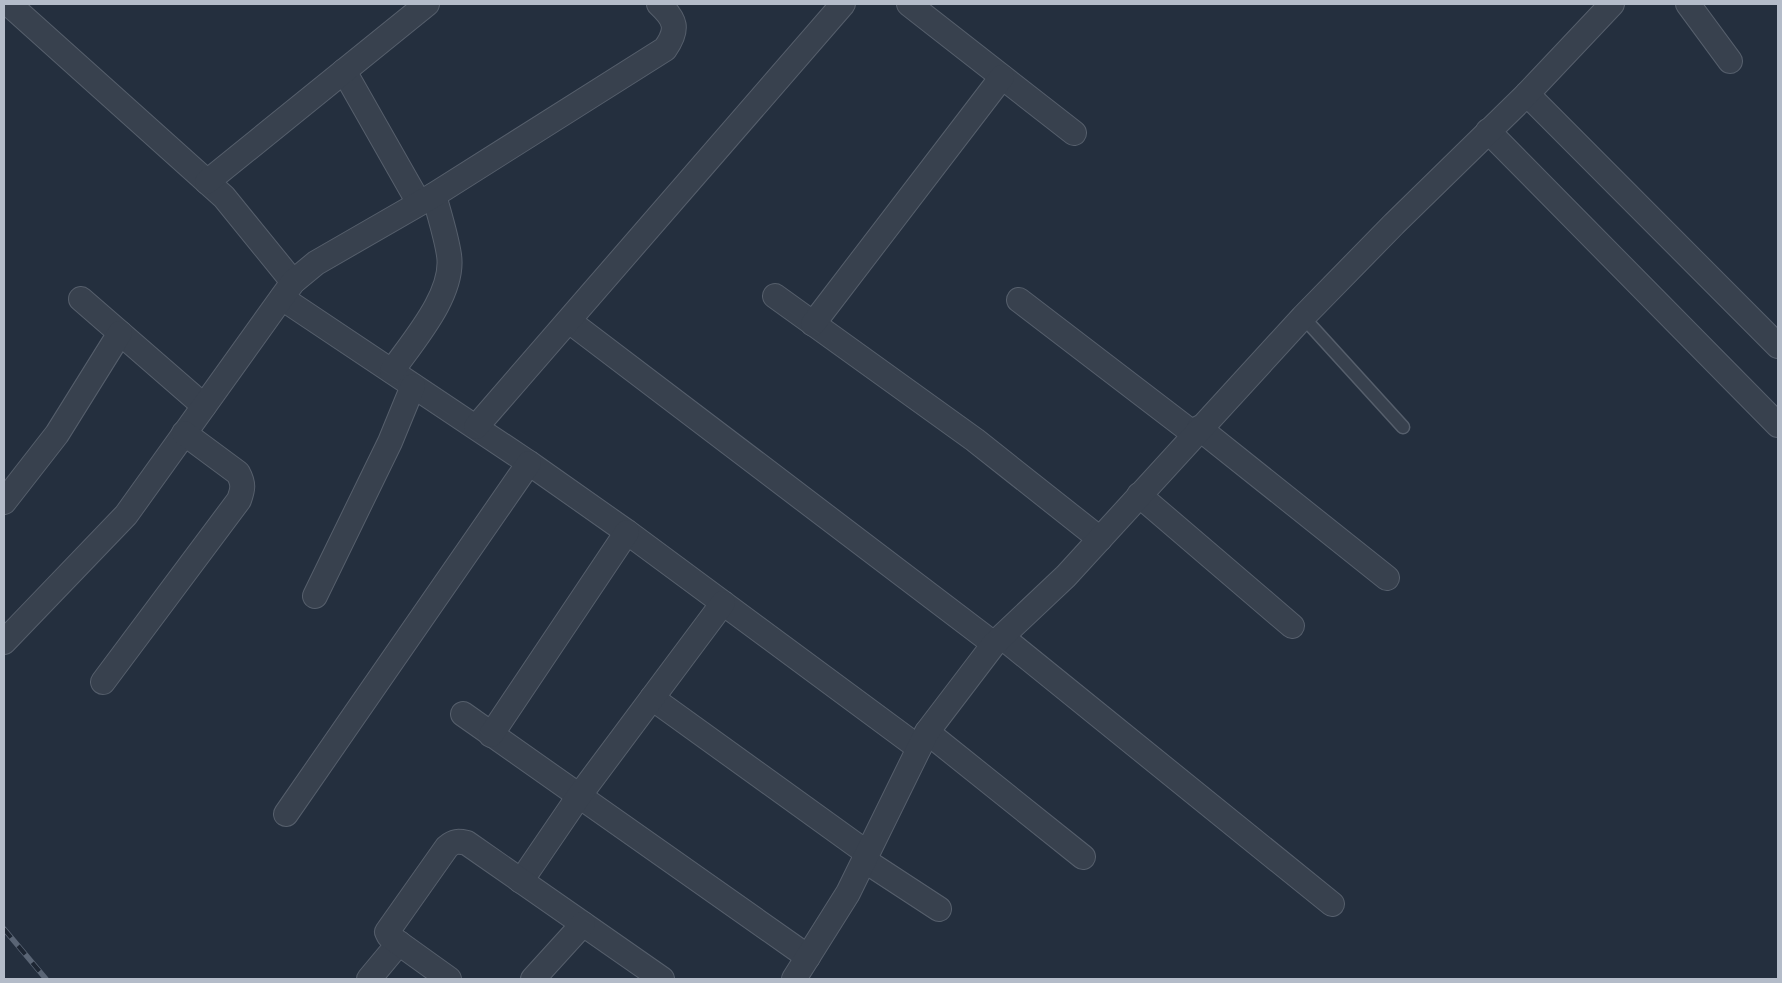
<svg xmlns="http://www.w3.org/2000/svg" width="1782" height="983" viewBox="0 0 1782 983" font-family="Jost,sans-serif">
  <style>
    .lines { fill: none; stroke-linecap: round; stroke-linejoin: round }
    .lane-casing { stroke: #565f6c; stroke-width: 15 }
    .street-casing { stroke: #565f6c; stroke-width: 26 }
    .lane { stroke: #38414e; stroke-width: 12 }
    .street { stroke: #38414e; stroke-width: 24 }
    .rail-casing { stroke: #5a6575; stroke-width: 5.5 }
    .rail { stroke: #1d2633; stroke-width: 4; stroke-dasharray: 11; stroke-linecap: butt }
  </style>
  <rect width="100%" height="100%" fill="#242f3e"/>
  <g class="lines">
    <g class="lane-casing">
      <polyline id="lane" points="1303,317 1403,427"/>
    </g>
    <g class="street-casing">
      <g id="street">
        <polyline points="9,4 224,197 293,282"/>
        <polyline points="909,4 1074,133"/>
        <polyline points="1688,4 1730,61"/>
        <polyline points="344,71 419,203"/>
        <polyline points="1527,94 1778,346"/>
        <polyline points="1488,131 1778,425"/>
        <polyline points="207,182 427,4"/>
        <polyline points="775,296 975,440 1100,539"/>
        <polyline points="282,298 529,463 627,532 919,748"/>
        <polyline points="81,299 204,406"/>
        <polyline points="1019,300 1194,434"/>
        <polyline points="569,321 994,644"/>
        <polyline points="813,324 1002,77"/>
        <path d="M392 371C413 341 455 294 449 255 446 235 439 214 434 195"/>
        <polyline points="476,427 843,4"/>
        <polyline points="1199,428 1387,578"/>
        <polyline points="1139,495 1292,626"/>
        <polyline points="4,502 57,434 120,333"/>
        <polyline points="315,596 390,442 413,386"/>
        <polyline points="1002,637 1332,904"/>
        <path d="M4 642 126 515 293 282 316 263 434 195 665 49C679 29 676 20 659 4"/>
        <path d="M103 682 239 500C243 489 244 484 238 473L184 433"/>
        <polyline points="652,698 867,853"/>
        <polyline points="463,714 808,957"/>
        <polyline points="927,732 1083,857"/>
        <polyline points="491,735 627,532"/>
        <polyline points="286,814 529,463"/>
        <polyline points="864,860 939,909"/>
        <polyline points="521,881 579,796 723,603"/>
        <polyline points="369,979 399,943"/>
        <path d="M449 979 389 936 387 932 447 847C454 841 458 841 467 843L662 979"/>
        <polyline points="533,979 583,924"/>
        <polyline points="794,979 848,893 927,732 994,644 1066,576 1303,317 1394,224 1527,94 1612,4"/>
      </g>
    </g>
    <use href="#lane" class="lane"/>
    <use href="#street" class="street"/>
    <g class="rail-casing">
      <polyline id="rail" points="4,929 46,979"/>
    </g>
    <use href="#rail" class="rail"/>
  </g>
  <rect width="1782" height="983" fill="none" stroke="#b4bcc9" stroke-width="10"/>
</svg>
